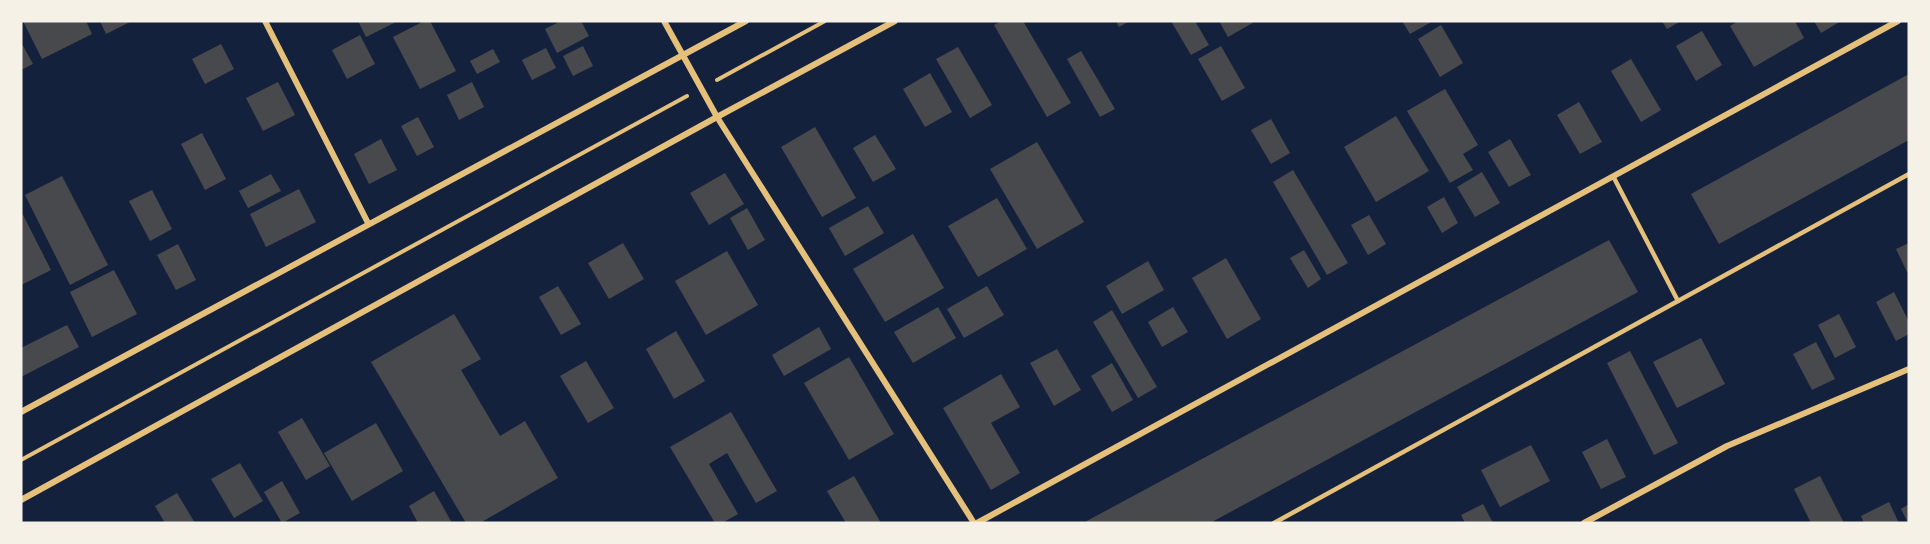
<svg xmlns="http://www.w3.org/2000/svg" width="1930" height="544" viewBox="0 0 1930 544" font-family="'DejaVu Sans',sans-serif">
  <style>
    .building { fill: #48494c }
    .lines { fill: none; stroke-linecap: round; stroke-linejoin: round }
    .path { stroke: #e5c07b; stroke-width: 4 }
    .service { stroke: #e5c07b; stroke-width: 4.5 }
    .minor { stroke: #e5c07b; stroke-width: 6 }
  </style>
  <rect width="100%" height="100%" fill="#14213d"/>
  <g class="building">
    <polygon points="23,21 86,21 92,34 42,59"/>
    <polygon points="100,21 132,21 106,34"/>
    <polygon points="358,21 398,21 366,37"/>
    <polygon points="424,21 430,21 456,71 420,89 393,37"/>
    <polygon points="561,21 581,21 589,36 557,53 545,29"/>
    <polygon points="1001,21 1023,21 1071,103 1047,117 994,25"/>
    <polygon points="1116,21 1130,21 1119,27"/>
    <polygon points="1171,21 1195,21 1209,45 1191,55"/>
    <polygon points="1219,21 1256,21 1228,37"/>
    <polygon points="1402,21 1433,21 1410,34"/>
    <polygon points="1662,21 1681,21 1667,29"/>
    <polygon points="1738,21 1795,21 1804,38 1754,67 1730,26"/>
    <polygon points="1814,21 1841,21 1821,33"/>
    <polygon points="1441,25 1463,63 1440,77 1418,39"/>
    <polygon points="1702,31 1722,65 1696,81 1676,46"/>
    <polygon points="360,35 375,64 347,79 332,50"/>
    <polygon points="21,42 33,64 21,70"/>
    <polygon points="221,44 234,69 205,84 192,59"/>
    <polygon points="583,46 593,66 573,76 563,56"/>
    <polygon points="1221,46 1245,88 1222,101 1198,59"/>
    <polygon points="958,47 992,105 970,118 936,59"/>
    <polygon points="546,48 556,68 532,80 522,60"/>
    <polygon points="493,49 500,62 477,74 470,61"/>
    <polygon points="1081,51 1115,109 1100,117 1067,59"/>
    <polygon points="1631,59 1661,110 1641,122 1611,71"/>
    <polygon points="930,73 952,112 925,127 903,89"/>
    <polygon points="1909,74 1909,140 1719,244 1691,194"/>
    <polygon points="278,82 295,115 263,131 246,98"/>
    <polygon points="472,82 484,107 459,120 447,95"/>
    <polygon points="1445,89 1478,145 1463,154 1473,170 1450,183 1407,111"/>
    <polygon points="1579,102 1602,142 1580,154 1557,115"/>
    <polygon points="1396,116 1429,171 1376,202 1344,147"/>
    <polygon points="418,117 434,147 417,156 401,126"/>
    <polygon points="1271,119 1290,153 1271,164 1251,130"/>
    <polygon points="815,127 856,198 822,217 781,147"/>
    <polygon points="202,133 226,179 205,190 181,144"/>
    <polygon points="875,135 896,169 873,182 853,148"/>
    <polygon points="381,139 397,170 369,184 354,154"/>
    <polygon points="1510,139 1531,175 1509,187 1488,152"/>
    <polygon points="1037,142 1084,222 1037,249 990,169"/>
    <polygon points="1293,170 1348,263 1327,275 1273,182"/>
    <polygon points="1482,172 1500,203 1475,217 1457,187"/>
    <polygon points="725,173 744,204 709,225 690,193"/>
    <polygon points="271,174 281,191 248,208 239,191"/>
    <polygon points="62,176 108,265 70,285 25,195"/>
    <polygon points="299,189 316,222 266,247 250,214"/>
    <polygon points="152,190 172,229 150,241 129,201"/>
    <polygon points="1444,197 1458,223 1442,233 1427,207"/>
    <polygon points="997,198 1027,249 978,277 948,226"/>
    <polygon points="868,206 884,233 845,256 829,228"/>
    <polygon points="747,208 765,240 748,250 730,218"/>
    <polygon points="21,211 51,270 21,285"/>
    <polygon points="1369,215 1386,244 1368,255 1351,225"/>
    <polygon points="913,234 944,288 885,322 853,269"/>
    <polygon points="1609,240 1638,292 1210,523 1083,523"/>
    <polygon points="623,243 644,279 609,299 588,263"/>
    <polygon points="1909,243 1909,271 1907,272 1896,249"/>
    <polygon points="178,244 196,280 176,290 157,255"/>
    <polygon points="1304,250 1321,279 1308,288 1290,258"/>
    <polygon points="727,251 758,305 706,335 675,281"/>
    <polygon points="1226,258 1261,319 1227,339 1192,278"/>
    <polygon points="1148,261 1164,290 1122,314 1106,286"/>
    <polygon points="114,270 137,314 92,337 70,292"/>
    <polygon points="558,286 581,324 561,335 539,297"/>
    <polygon points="987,286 1004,315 964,338 947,309"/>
    <polygon points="1894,292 1909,322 1909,334 1896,341 1876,302"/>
    <polygon points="938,307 956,338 913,363 894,332"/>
    <polygon points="1173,307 1188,332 1162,347 1148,322"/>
    <polygon points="1112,310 1157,387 1138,398 1093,322"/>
    <polygon points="454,314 481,359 461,370 500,436 525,421 558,478 480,523 466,523 371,362"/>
    <polygon points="1839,314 1856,347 1835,358 1818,325"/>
    <polygon points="67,325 79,347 21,377 21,348"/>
    <polygon points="819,327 831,349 784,376 772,355"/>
    <polygon points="676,331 705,381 674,399 646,349"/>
    <polygon points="1701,338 1725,384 1677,408 1653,362"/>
    <polygon points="1816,342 1835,379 1812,390 1793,354"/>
    <polygon points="1057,349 1081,390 1054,406 1030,363"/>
    <polygon points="1630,351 1678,443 1654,455 1607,363"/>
    <polygon points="849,357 894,434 849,460 804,383"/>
    <polygon points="586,361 614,408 588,423 560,376"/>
    <polygon points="1112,363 1133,400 1112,412 1091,376"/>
    <polygon points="1001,374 1020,407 991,423 1020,473 991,490 943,408"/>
    <polygon points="731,412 777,491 756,503 727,453 709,464 738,514 722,523 715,523 670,447"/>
    <polygon points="302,418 330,466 306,480 278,432"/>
    <polygon points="376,423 403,471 352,501 324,453"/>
    <polygon points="1607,439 1626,477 1601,489 1582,452"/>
    <polygon points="1531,445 1550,481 1500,507 1481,470"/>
    <polygon points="240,463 263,501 234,518 211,479"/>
    <polygon points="854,476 881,523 846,523 827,491"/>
    <polygon points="1820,476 1844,523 1811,523 1794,489"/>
    <polygon points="282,481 300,513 282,523 264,492"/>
    <polygon points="434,491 452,523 418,523 409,506"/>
    <polygon points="177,493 195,523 165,523 155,506"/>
    <polygon points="1889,502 1899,523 1864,523 1861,516"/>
    <polygon points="1483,504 1493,523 1465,523 1461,515"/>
    <polygon points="1909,504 1909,523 1908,523 1901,509"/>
  </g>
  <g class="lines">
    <g class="path">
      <polyline points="717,80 825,21"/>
      <polyline points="21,460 687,96"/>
    </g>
    <g class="service">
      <polyline points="1678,301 1909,174"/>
      <polyline points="1274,523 1678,301 1613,176"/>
    </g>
    <g class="minor">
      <polyline points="265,21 368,223"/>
      <polyline points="664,21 717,117 974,523"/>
      <polyline points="21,412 746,21"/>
      <polyline points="21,500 717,117 895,21"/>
      <polyline points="977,523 1898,21"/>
      <polyline points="1584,523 1727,446 1909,369"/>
    </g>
  </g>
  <rect width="1930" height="544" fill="none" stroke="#f6f1e7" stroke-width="45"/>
</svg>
